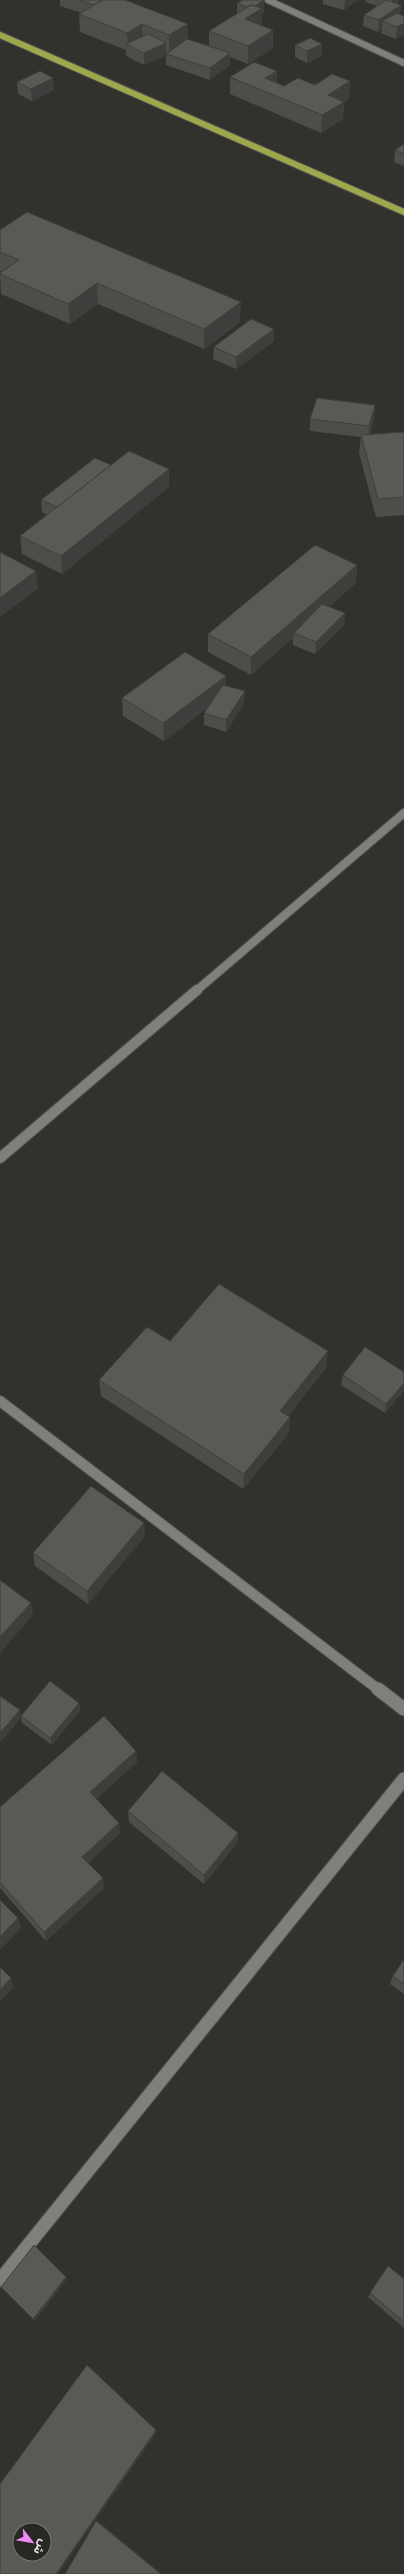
<svg xmlns="http://www.w3.org/2000/svg" width="404" height="2574" viewBox="0 0 404 2574" font-family="'Source Serif 4','Noto Sans Arabic',serif">
  <style>
    .lines { fill: none; stroke-linecap: round; stroke-linejoin: round }
    .minor-far3-casing { stroke: #50504d; stroke-width: 8 }
    .minor-far2-casing { stroke: #50504d; stroke-width: 10 }
    .minor-far1-casing { stroke: #50504d; stroke-width: 12 }
    .minor-casing { stroke: #50504d; stroke-width: 15 }
    .primary-casing { stroke: #50504d; stroke-width: 8 }
    .minor-far3 { stroke: #7f807c; stroke-width: 6 }
    .minor-far2 { stroke: #7f807c; stroke-width: 8 }
    .minor-far1 { stroke: #7f807c; stroke-width: 10 }
    .minor { stroke: #7f807c; stroke-width: 13 }
    .primary { stroke: #9fa74d; stroke-width: 6 }
    .wall { fill: #4d4d4a }
    .shaded-wall { fill: #3e3f3c }
    .building { fill: #595a56; stroke: #3e3f3c; fill-rule: evenodd }
  </style>
  <rect width="100%" height="100%" fill="#31312e"/>
  <g class="lines">
    <g class="minor-far3-casing">
      <polyline id="minor-far3" points="268,0 404,63"/>
    </g>
    <g class="minor-far2-casing">
      <polyline id="minor-far2" points="196,991 404,813"/>
    </g>
    <g class="minor-far1-casing">
      <g id="minor-far1">
        <polyline points="0,1158 197,990"/>
        <polyline points="0,1401 379,1690"/>
      </g>
    </g>
    <g class="minor-casing">
      <g id="minor">
        <polyline points="378,1689 404,1709"/>
        <polyline points="0,2280 404,1779"/>
      </g>
    </g>
    <g class="primary-casing">
      <polyline id="primary" points="0,35 404,212"/>
    </g>
    <use href="#minor-far3" class="minor-far3"/>
    <use href="#minor-far2" class="minor-far2"/>
    <use href="#minor-far1" class="minor-far1"/>
    <use href="#minor" class="minor"/>
    <use href="#primary" class="primary"/>
  </g>
  <g class="wall">
    <polygon points="60,0 125,0 188,24 188,39 209,46 209,31 237,14 237,3 264,0 264,12 262,13 262,26 273,30 273,48 248,64 230,57 230,65 210,80 166,65 166,55 144,65 126,56 126,50 80,32 79,14 82,13 60,6"/>
    <polygon points="323,0 357,0 344,10 323,4"/>
    <polygon points="366,0 399,0 399,4 398,4 401,5 396,39 381,33 382,29 378,32 363,26 364,15 377,6 366,2"/>
    <polygon points="295,45 322,56 307,63 295,57"/>
    <polygon points="277,71 276,83 284,86 350,81 349,99 344,102 343,119 321,133 230,94 230,77"/>
    <polygon points="17,82 54,90 32,101 18,94"/>
    <polygon points="404,144 404,166 394,162 395,150"/>
    <polygon points="0,230 240,322 204,349 98,304 70,324 1,294 0,273 2,272 0,271"/>
    <polygon points="274,341 236,369 213,359 214,347"/>
    <polygon points="375,405 374,417 370,434 404,432 404,515 376,517 359,453 361,437 310,431 310,419"/>
    <polygon points="111,465 169,469 169,487 62,574 22,554 20,536 47,515 42,512 41,500"/>
    <polygon points="357,565 356,583 329,607 345,613 344,625 315,654 293,645 293,638 251,675 208,652 208,634"/>
    <polygon points="226,676 226,686 244,703 226,732 204,725 204,713 207,708 164,741 123,716 122,698"/>
    <polygon points="170,1341 326,1368 288,1416 290,1417 289,1433 243,1489 101,1396 99,1380"/>
    <polygon points="404,1372 404,1390 385,1413 341,1385 343,1375"/>
    <polygon points="145,1536 88,1604 35,1566 33,1553"/>
    <polygon points="79,1703 80,1710 52,1745 22,1723 21,1716"/>
    <polygon points="136,1751 137,1762 96,1799 120,1833 88,1863 104,1888 46,1941 0,1888 0,1807"/>
    <polygon points="128,1811 238,1833 237,1843 204,1884 129,1822"/>
    <polygon points="404,1959 404,1994 390,1984 393,1976"/>
    <polygon points="388,2266 404,2279 404,2328 368,2297"/>
  </g>
  <g class="shaded-wall">
    <polygon points="264,0 264,12 262,13 262,26 245,19 251,9"/>
    <polygon points="345,0 357,0 344,10"/>
    <polygon points="392,0 399,0 399,4 391,10"/>
    <polygon points="401,5 400,17 382,21 382,29 378,32 379,20"/>
    <polygon points="404,23 404,34 396,39 397,27"/>
    <polygon points="142,24 143,41 128,45 127,33"/>
    <polygon points="188,24 188,41 169,52 169,35"/>
    <polygon points="273,30 273,48 248,64 248,46"/>
    <polygon points="166,43 166,55 144,65 144,53"/>
    <polygon points="322,44 322,56 307,63 307,51"/>
    <polygon points="230,53 230,65 210,80 210,68"/>
    <polygon points="277,71 276,89 265,78"/>
    <polygon points="53,78 54,90 32,101 31,89"/>
    <polygon points="350,81 349,99 344,102 343,119 321,133 322,115 328,95"/>
    <polygon points="97,283 98,304 70,324 68,304"/>
    <polygon points="241,302 240,322 204,349 204,329"/>
    <polygon points="274,329 274,341 236,369 236,357"/>
    <polygon points="375,405 374,417 368,438 369,426"/>
    <polygon points="169,469 169,487 62,574 61,556"/>
    <polygon points="357,565 356,583 297,634 294,633 293,638 251,675 251,657"/>
    <polygon points="36,571 38,589 0,617 0,598"/>
    <polygon points="345,613 344,625 315,654 316,642"/>
    <polygon points="226,676 226,694 164,741 163,723"/>
    <polygon points="245,691 244,703 226,732 226,720"/>
    <polygon points="328,1351 326,1368 279,1427 280,1411"/>
    <polygon points="404,1383 404,1390 385,1413 386,1404"/>
    <polygon points="290,1417 289,1433 243,1489 244,1474"/>
    <polygon points="144,1523 145,1536 88,1604 87,1591"/>
    <polygon points="31,1603 33,1615 0,1653 0,1637"/>
    <polygon points="79,1703 80,1710 52,1745 50,1738"/>
    <polygon points="20,1710 21,1718 0,1743 0,1733"/>
    <polygon points="136,1751 137,1762 92,1803 90,1792"/>
    <polygon points="119,1823 120,1833 84,1867 82,1857"/>
    <polygon points="238,1833 237,1843 204,1884 204,1875"/>
    <polygon points="103,1878 104,1888 46,1941 44,1932"/>
    <polygon points="18,1918 21,1928 0,1950 0,1937"/>
    <polygon points="11,1978 14,1987 0,2002 0,1990"/>
    <polygon points="66,2277 67,2279 34,2322 33,2319"/>
    <polygon points="156,2430 157,2432 58,2574 56,2574"/>
    <polygon points="96,2521 98,2521 162,2574 161,2574"/>
  </g>
  <g class="building">
    <polygon points="78,0 103,0 94,5"/>
    <polygon points="103,0 125,0 188,24 169,35 142,24 127,33 79,14"/>
    <polygon points="243,0 264,0 255,6 251,5 247,7 237,3"/>
    <polygon points="386,0 401,5 379,20 364,15"/>
    <polygon points="251,5 262,8 245,19 273,30 248,46 209,31"/>
    <polygon points="397,13 404,16 404,23 397,27 382,21"/>
    <polygon points="148,34 166,43 144,53 126,44"/>
    <polygon points="310,38 322,44 307,51 295,45"/>
    <polygon points="187,39 230,53 210,68 166,54"/>
    <polygon points="254,62 277,71 265,78 284,86 298,78 315,85 332,74 350,81 328,95 344,102 322,115 230,77"/>
    <polygon points="40,71 53,78 31,89 17,82"/>
    <polygon points="404,144 404,154 395,150"/>
    <polygon points="27,212 241,302 204,329 97,283 68,304 0,274 0,273 19,260 0,252 0,230"/>
    <polygon points="251,319 274,329 236,357 214,347"/>
    <polygon points="317,398 375,405 369,426 310,419"/>
    <polygon points="404,432 404,497 378,499 361,435"/>
    <polygon points="129,451 169,469 61,556 20,536"/>
    <polygon points="95,458 111,465 57,507 41,500"/>
    <polygon points="315,545 357,565 251,657 208,634"/>
    <polygon points="0,552 36,571 0,598"/>
    <polygon points="322,604 345,613 316,642 294,633"/>
    <polygon points="185,652 226,676 163,723 122,698"/>
    <polygon points="223,685 245,691 226,720 204,713"/>
    <polygon points="219,1284 328,1351 280,1411 290,1417 244,1474 99,1380 147,1327 170,1341"/>
    <polygon points="365,1347 404,1372 404,1383 386,1404 343,1375"/>
    <polygon points="91,1486 144,1523 87,1591 33,1553"/>
    <polygon points="0,1580 31,1603 0,1637"/>
    <polygon points="50,1681 79,1703 50,1738 21,1716"/>
    <polygon points="0,1696 20,1710 0,1733"/>
    <polygon points="104,1716 136,1751 90,1792 119,1823 82,1857 103,1878 44,1932 0,1882 0,1807"/>
    <polygon points="162,1771 238,1833 204,1875 128,1811"/>
    <polygon points="0,1900 18,1918 0,1937"/>
    <polygon points="404,1959 404,1984 393,1976"/>
    <polygon points="0,1967 11,1978 0,1990"/>
    <polygon points="34,2245 66,2277 33,2319 1,2287"/>
    <polygon points="388,2266 404,2279 404,2322 370,2293"/>
    <path d="M87 2365 156 2430 56 2574H0V2484ZM20 2530H44V2554H20Z"/>
    <polygon points="96,2521 161,2574 65,2574"/>
  </g>
  <g transform="translate(32 2542) rotate(121)"><circle r="19" fill="#272724" stroke="#767673"/>
  <path d="M0-3L7 15L0 10L-7 15Z" fill="#ef8bf7"/>
  <text y="-6" font-size="11" font-weight="bold" text-anchor="middle" fill="#ecedea">ش</text>
  </g>
</svg>
